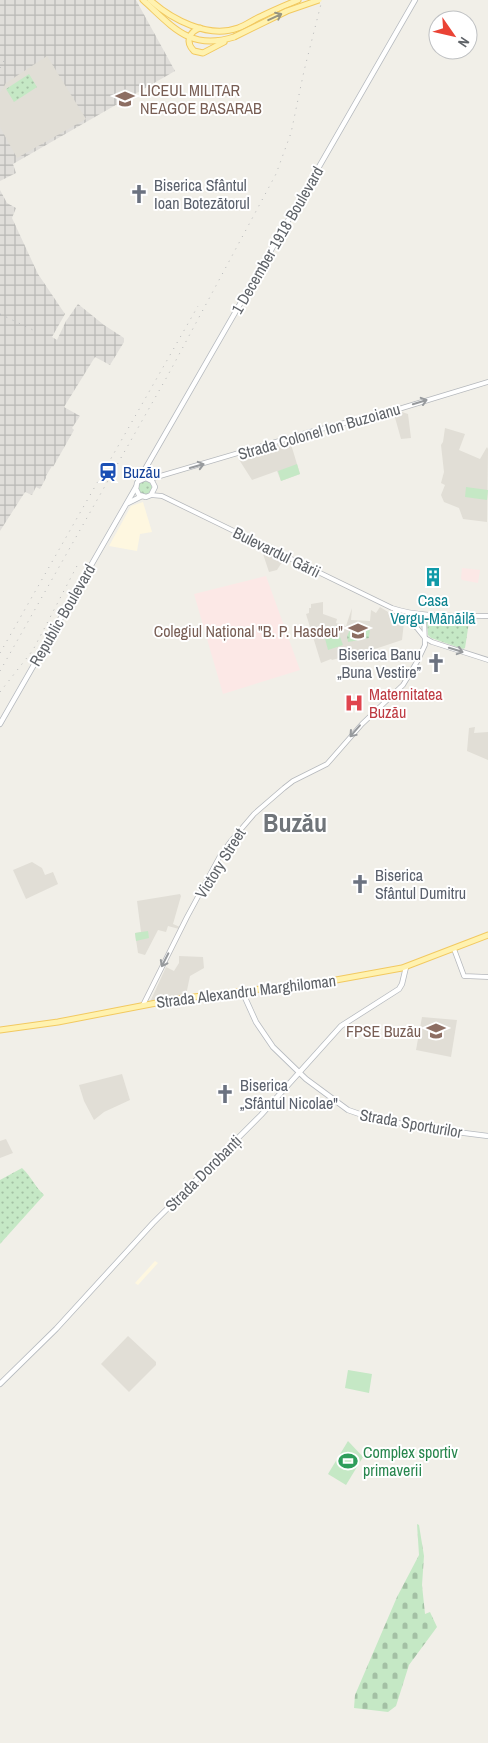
<svg xmlns="http://www.w3.org/2000/svg" width="488" height="1743" viewBox="0 0 488 1743" font-family="'Archivo Narrow',sans-serif">
  <style>
    .commercial { fill: #fef7e0 }
    .industrial { fill: url(#industrial-grid) }
    .education { fill: #e1ded6 }
    .medical { fill: #fce8e6 }
    .grass { fill: url(#grass-dots) }
    .cemetery { fill: url(#cemetery-stones) }
    .garden { fill: #c5e8c5 }
    .lines { fill: none; stroke-linecap: round; stroke-linejoin: round }
    .tertiary-casing { stroke: #b5b8bc; stroke-width: 5.5 }
    .secondary-casing { stroke: #b6babf; stroke-width: 6 }
    .primary-casing { stroke: #f2c960; stroke-width: 7 }
    .tertiary { stroke: #fff; stroke-width: 4 }
    .secondary { stroke: #fff; stroke-width: 4.5 }
    .primary { stroke: #fff2af; stroke-width: 5 }
    .rail { stroke: #b6b7b8; stroke-width: 1; stroke-dasharray: 1 6; stroke-linecap: butt }
    .primary-bridge-casing { stroke: #f2c960; stroke-width: 7; stroke-linecap: butt }
    .primary-bridge { stroke: #fff2af; stroke-width: 5 }
    .oneway { stroke: #979581 }
    .oneway2 { stroke: #979a9d }
    .labels { text-anchor: middle; stroke-width: 4; stroke-linejoin: round; paint-order: stroke }
    .education-label { font-size: 16px; fill: #785e54; stroke: #fff; text-anchor: end }
    .worship-label { font-size: 16px; fill: #5b616d; stroke: #fff; text-anchor: start }
    .street-label { font-size: 16px; fill: #5f6368; stroke: #fff }
    .transit-label { font-size: 16px; fill: #164399; stroke: #fff; text-anchor: start }
    .culture-label { font-size: 16px; fill: #0d838f; stroke: #fff }
    .health-label { font-size: 16px; fill: #be3a42; stroke: #fff; text-anchor: start }
    .leisure-label { font-size: 16px; fill: #27864d; stroke: #fff; text-anchor: start }
    .town-label { font-size: 26px; font-weight: bold; fill: #70757a; stroke: #fff }
  </style>
  <defs>
    <pattern id="industrial-grid" width="8" height="8" patternUnits="userSpaceOnUse" patternTransform="scale(1.25)"><rect width="8" height="8" fill="#e0deda"/><path d="M0 4h8M4 0v8" fill="none" stroke="#b9b8b5"/></pattern>
    <pattern id="grass-dots" width="8" height="8" patternUnits="userSpaceOnUse" patternTransform="scale(1.25)"><rect width="8" height="8" fill="#c5e8c5"/><path d="M2 2h.1M6 6h.1" fill="none" stroke="#a3c0a4" stroke-width="1.8" stroke-linecap="round"/></pattern>
    <pattern id="cemetery-stones" width="16" height="16" patternUnits="userSpaceOnUse" patternTransform="scale(1.25)"><rect width="16" height="16" fill="#c5e8c5"/><path d="M2 7V4a2 2 0 0 1 4 0v3zM10 15v-3a2 2 0 0 1 4 0v3z" fill="#a3c0a4"/></pattern>
  </defs>
  <rect width="100%" height="100%" fill="#f1efe8"/>
  <g class="commercial">
    <polygon points="143,502 152,532 140,534 137,551 109,546 131,506"/>
    <polygon points="155,1261 158,1263 138,1285 135,1283"/>
  </g>
  <g class="industrial">
    <polygon points="0,0 136,0 175,71 13,164 16,173 0,181"/>
    <polygon points="0,190 7,203 16,208 12,218 38,274 65,314 52,337 57,340 66,321 78,304 104,325 124,338 124,342 110,365 95,357 64,407 80,416 72,428 74,430 53,467 52,466 46,476 46,478 40,489 36,487 32,495 25,492 0,531"/>
  </g>
  <g class="education">
    <polygon points="47,56 86,119 17,158 0,127 0,93 6,83"/>
    <polygon points="402,412 408,414 411,438 401,439 394,414"/>
    <polygon points="445,428 465,434 459,450 480,459 487,447 488,449 487,522 463,519 459,508 444,502 441,495 445,485 441,483 444,472 441,445 443,442"/>
    <polygon points="290,441 300,474 281,481 277,471 252,480 238,458"/>
    <polygon points="266,550 284,559 277,570 269,572 263,554"/>
    <polygon points="323,602 323,614 337,619 336,623 346,626 352,608 351,620 370,621 371,610 376,613 380,607 404,622 402,640 378,648 332,660 331,659 321,663 306,614 309,613 309,608 311,608 311,604"/>
    <polygon points="475,727 474,733 488,732 488,760 467,751 469,728"/>
    <polygon points="32,862 42,868 45,875 53,872 58,884 26,899 13,870"/>
    <polygon points="180,894 181,896 173,924 180,927 179,929 168,926 166,932 158,930 145,955 138,953 135,933 141,932 137,901"/>
    <polygon points="179,956 203,957 204,968 190,976 186,995 150,1002 166,967 174,971 179,963"/>
    <polygon points="422,1017 457,1020 451,1057 416,1050"/>
    <polygon points="122,1074 130,1100 104,1112 94,1120 84,1101 79,1085"/>
    <polygon points="6,1139 13,1153 0,1158 0,1141"/>
    <polygon points="128,1336 156,1362 156,1365 129,1392 101,1364"/>
  </g>
  <g class="medical">
    <polygon points="462,568 480,570 478,583 462,580 461,578"/>
    <polygon points="266,576 300,670 223,694 194,594"/>
  </g>
  <g class="grass">
    <polygon points="29,74 37,87 14,102 6,89"/>
    <circle cx="145" cy="488" r="7"/>
    <polygon points="429,619 468,620 469,622 465,648 463,649 431,638 428,635 427,621"/>
    <polygon points="353,624 367,625 370,629 369,638 348,642 347,636"/>
    <path d="M22 1168C31 1176 35 1187 44 1195L0 1244V1180Z"/>
  </g>
  <polygon class="cemetery" points="417,1524 419,1525 424,1556 422,1585 425,1614 430,1612 437,1627 409,1665 396,1706 388,1712 354,1708 355,1695 397,1597 419,1555"/>
  <g class="garden">
    <polygon points="297,464 300,474 281,481 278,471"/>
    <polygon points="466,487 488,490 487,500 465,497"/>
    <polygon points="336,626 343,645 328,650 323,631"/>
    <polygon points="148,931 149,938 136,941 135,933"/>
    <polygon points="348,1370 372,1374 369,1393 345,1388"/>
    <polygon points="348,1441 363,1457 346,1485 328,1474"/>
  </g>
  <g class="lines">
    <g class="tertiary-casing">
      <g id="tertiary">
        <polyline points="150,479 306,433 402,408 488,382"/>
        <path d="M151 495 162 496 392 608C423 618 456 615 488 616"/>
        <polyline points="395,611 417,628 425,638 432,642 488,660"/>
        <polyline points="454,949 464,976 488,977"/>
        <polyline points="143,1005 187,917 220,856 231,841 254,814 284,788 293,781 327,764 362,724 403,685 418,660 425,645 424,615"/>
      </g>
    </g>
    <g class="secondary-casing">
      <g id="secondary">
        <polyline points="139,481 146,478 152,481 155,487 151,495 146,497 139,495 136,489 137,483 415,0"/>
        <polyline points="128,503 142,496"/>
        <polyline points="0,724 136,487"/>
        <polyline points="242,991 256,1022 273,1047 306,1079 348,1110 371,1118 425,1128 488,1136"/>
        <polyline points="0,1384 56,1329 153,1223 261,1115 341,1026 399,989 402,984 406,967"/>
      </g>
    </g>
    <g class="primary-casing">
      <g id="primary">
        <path d="M143 0C173 27 190 51 234 37"/>
        <path d="M150 0C171 19 208 39 238 28 247 25 254 19 262 16 274 10 286 5 298 0"/>
        <path d="M200 28C189 32 185 42 194 51L203 53 224 42"/>
        <polyline points="0,1030 58,1022 177,999 336,980 402,968 488,935"/>
      </g>
    </g>
    <use href="#tertiary" class="tertiary"/>
    <use href="#secondary" class="secondary"/>
    <use href="#primary" class="primary"/>
    <g class="rail">
      <polyline points="310,1 310,0"/>
      <polyline points="0,68 6,57"/>
      <polyline points="0,314 37,332"/>
      <polyline points="0,653 198,306"/>
      <polyline points="0,671 168,375 276,174 291,133 304,71 322,0"/>
      <polyline points="0,692 33,650 79,562"/>
    </g>
    <g class="primary-bridge-casing">
      <polyline id="primary-bridge" points="234,37 287,11 319,0"/>
    </g>
    <use href="#primary-bridge" class="primary-bridge"/>
  </g>
  <defs><path id="oneway-shaft" d="M-6 0H5M1.5-3L5.5 0L1.5 3" fill="none" stroke-width="1.6" stroke-linecap="round" stroke-linejoin="round" transform="scale(1.25)"/></defs>
  <use class="oneway" href="#oneway-shaft" transform="translate(275 17) rotate(-25)"/>
  <g class="oneway2">
    <use href="#oneway-shaft" transform="translate(420 402) rotate(-17)"/>
    <use href="#oneway-shaft" transform="translate(197 466) rotate(-16)"/>
    <use href="#oneway-shaft" transform="translate(456 650) rotate(17)"/>
    <use href="#oneway-shaft" transform="translate(355 731) rotate(131)"/>
    <use href="#oneway-shaft" transform="translate(165 960) rotate(117)"/>
  </g>
  <defs>
    <g id="university-bare" transform="scale(1.5)"><path d="M0-5L7-2L0 1L-7-2ZM-4 1L0 2.5L4 1V4Q0 6-4 4Z" fill="#8d6e63" stroke="#fff" stroke-width="2.5" paint-order="stroke"/></g>
    <g id="church-bare" transform="scale(1.5)"><path d="M-1.2-6h2.4v3.5h3.3v2.4h-3.3V6h-2.4V-.1h-3.3v-2.4h3.3Z" fill="#6b7280" stroke="#fff" stroke-width="2.5" paint-order="stroke"/></g>
    <g id="station-bare" transform="scale(1.5)"><path d="M-3-6H3Q5-6 5-4V2Q5 4 3 4L4.5 6H3L1.5 4h-3L-3 6H-4.5L-3 4Q-5 4-5 2V-4Q-5-6-3-6ZM-3.5-4v3h7v-3ZM-3.5 1v1.5H-2V1ZM2 1v1.5H3.5V1Z" fill="#1a4fb4" stroke="#fff" stroke-width="2.5" paint-order="stroke"/></g>
    <g id="building-bare" transform="scale(1.5)"><path d="M-4-6H4V6H1V3H-1V6H-4ZM-2.5-4.3h1.7v1.8h-1.7ZM.8-4.3h1.7v1.8H.8ZM-2.5-1h1.7V.8h-1.7ZM.8-1h1.7V.8H.8Z" fill="#0f9aa8" stroke="#fff" stroke-width="2.5" paint-order="stroke"/></g>
    <g id="hospital-bare" transform="scale(1.5)"><path d="M-5-5h3v3.5h4V-5h3V5h-3V1.5h-4V5h-3Z" fill="#e0444e" stroke="#fff" stroke-width="2.5" paint-order="stroke"/></g>
    <g id="stadium-bare" transform="scale(1.5)"><path d="M0-5a6.5 5 0 1 0 0 10a6.5 5 0 1 0 0-10ZM-3.5-1.8h7v3.6h-7Z" fill="#2e9e5b" stroke="#fff" stroke-width="2.5" paint-order="stroke"/></g>
  </defs>
  <g fill-rule="evenodd">
    <use href="#university-bare" x="125" y="99"/>
    <use href="#church-bare" x="139" y="194"/>
    <use href="#station-bare" x="108" y="472"/>
    <use href="#building-bare" x="433" y="577"/>
    <use href="#university-bare" x="358" y="631"/>
    <use href="#church-bare" x="436" y="663"/>
    <use href="#hospital-bare" x="354" y="703"/>
    <use href="#church-bare" x="360" y="884"/>
    <use href="#university-bare" x="436" y="1031"/>
    <use href="#church-bare" x="225" y="1094"/>
    <use href="#stadium-bare" x="348" y="1461"/>
  </g>
  <g class="labels">
    <g class="education-label">
      <text x="140" y="96" text-anchor="start">LICEUL MILITAR<tspan x="140" dy="18">NEAGOE BASARAB</tspan></text>
      <text x="343" y="637">Colegiul Național "B. P. Hasdeu"</text>
      <text x="421" y="1037">FPSE Buzău</text>
    </g>
    <g class="worship-label">
      <text x="154" y="191">Biserica Sfântul<tspan x="154" dy="18">Ioan Botezătorul</tspan></text>
      <text x="421" y="660" text-anchor="end">Biserica Banu<tspan x="421" dy="18">„Buna Vestire”</tspan></text>
      <text x="375" y="881">Biserica<tspan x="375" dy="18">Sfântul Dumitru</tspan></text>
      <text x="240" y="1091">Biserica<tspan x="240" dy="18">„Sfântul Nicolae"</tspan></text>
    </g>
    <g class="street-label">
      <text transform="translate(277 240) rotate(-60)" y="6">1 December 1918 Boulevard</text>
      <text transform="translate(319 431) rotate(-16)" y="6">Strada Colonel Ion Buzoianu</text>
      <text transform="translate(277 552) rotate(26)" y="6">Bulevardul Gării</text>
      <text transform="translate(62 615) rotate(-60)" y="6">Republic Boulevard</text>
      <text transform="translate(220 863) rotate(-58)" y="6">Victory Street</text>
      <text transform="translate(246 991) rotate(-7)" y="6">Strada Alexandru Marghiloman</text>
      <text transform="translate(411 1123) rotate(10)" y="6">Strada Sporturilor</text>
      <text transform="translate(203 1173) rotate(-45)" y="6">Strada Dorobanți</text>
    </g>
    <g class="transit-label">
      <text x="123" y="478">Buzău</text>
    </g>
    <g class="culture-label">
      <text x="433" y="606">Casa<tspan x="433" dy="18">Vergu-Mănăilă</tspan></text>
    </g>
    <g class="health-label">
      <text x="369" y="700">Maternitatea<tspan x="369" dy="18">Buzău</tspan></text>
    </g>
    <g class="leisure-label">
      <text x="363" y="1458">Complex sportiv<tspan x="363" dy="18">primaverii</tspan></text>
    </g>
    <g class="town-label">
      <text x="295" y="832">Buzău</text>
    </g>
  </g>
  <g transform="translate(453 35) rotate(124)"><circle r="24" fill="#ffffff" stroke="#bfc1c3"/>
  <path d="M0-4L9 19L0 12L-9 19Z" fill="#ea4335"/>
  <text y="-8" font-size="14" font-weight="bold" text-anchor="middle" fill="#5f6368">N</text>
  </g>
</svg>
